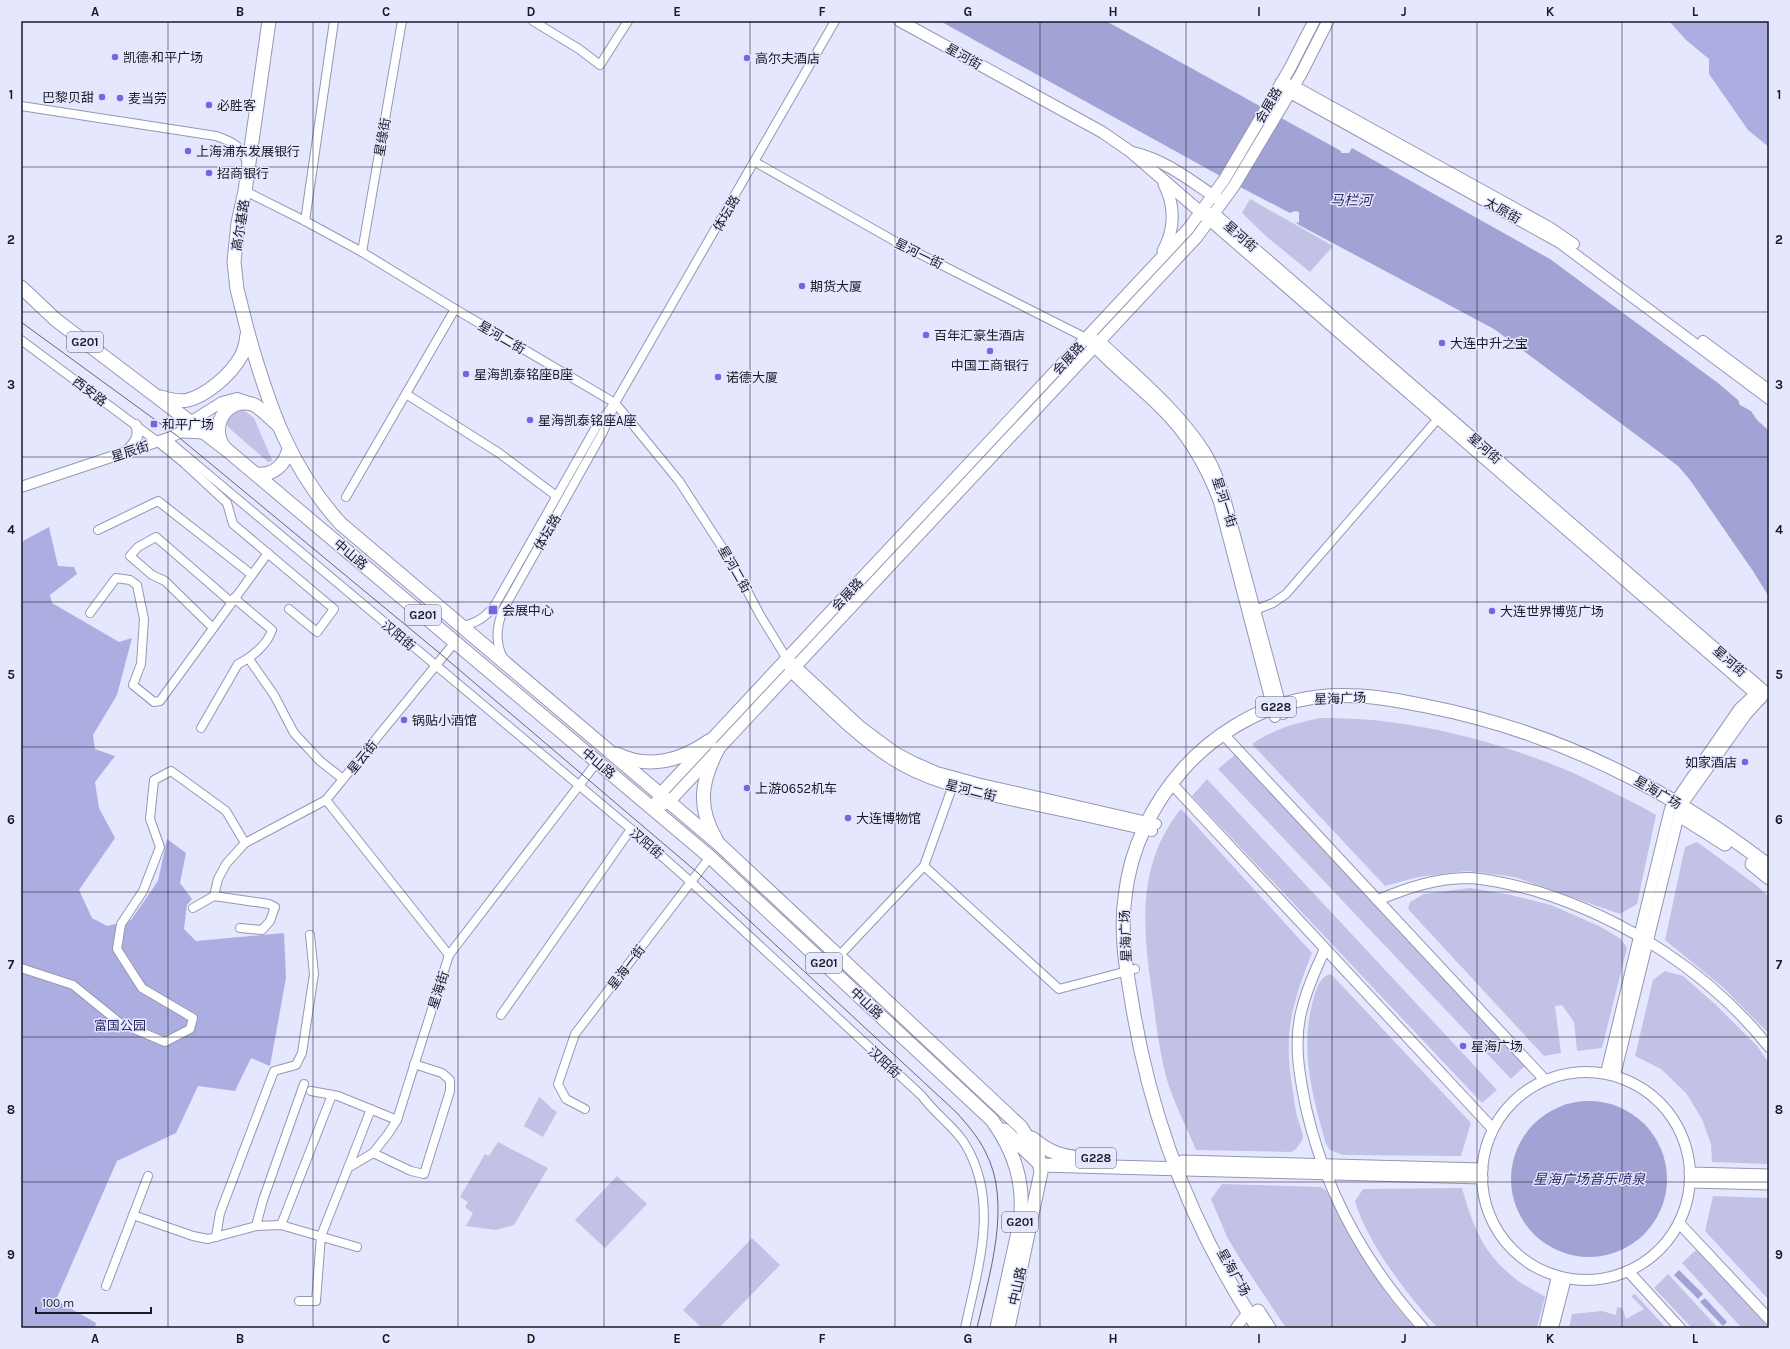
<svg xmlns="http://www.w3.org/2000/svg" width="1790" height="1349" viewBox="0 0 1790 1349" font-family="Karla,'Noto Sans SC',sans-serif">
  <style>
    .green { fill: #c1c2e6 }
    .forest { fill: #acaee1 }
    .water { fill: #a2a3d5 }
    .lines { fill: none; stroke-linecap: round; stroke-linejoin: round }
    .minor-casing { stroke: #9597b3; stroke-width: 10 }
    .tertiary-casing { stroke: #9597b3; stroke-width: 12 }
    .secondary-casing { stroke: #9597b3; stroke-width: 13 }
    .primary-casing { stroke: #9597b3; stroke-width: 15 }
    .trunk-casing { stroke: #9597b3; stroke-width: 15 }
    .minor { stroke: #fff; stroke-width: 8 }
    .tertiary { stroke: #fff; stroke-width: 10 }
    .secondary { stroke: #fff; stroke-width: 11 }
    .primary { stroke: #fff; stroke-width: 13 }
    .trunk { stroke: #fff; stroke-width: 13 }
    .tram { stroke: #656676; stroke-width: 1 }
    .grid { fill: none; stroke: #1a1a25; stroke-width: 1; stroke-opacity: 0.55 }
    .poi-dot { fill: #7067e1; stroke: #e5e7ff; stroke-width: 1.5 }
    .labels { text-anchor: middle; stroke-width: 3; stroke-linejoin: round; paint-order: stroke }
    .shield { fill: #e5e7ff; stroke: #575866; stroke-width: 1 }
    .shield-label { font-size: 12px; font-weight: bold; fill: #1a1a25 }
    .street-label { font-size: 13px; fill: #1a1a25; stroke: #e5e7ff }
    .poi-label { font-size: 13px; fill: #1a1a25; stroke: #e5e7ff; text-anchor: start }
    .park-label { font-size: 13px; fill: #2d2864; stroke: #e5e7ff }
    .water-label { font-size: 14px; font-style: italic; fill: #302b68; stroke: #e5e7ff }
    .neatline { fill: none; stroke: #1a1a25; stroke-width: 1.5 }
    .grid-label { font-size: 13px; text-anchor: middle; font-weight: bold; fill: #1a1a25 }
  </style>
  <rect width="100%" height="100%" fill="#e5e7ff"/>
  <g class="green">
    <polygon points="1250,199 1333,246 1310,272 1268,238 1242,213"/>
    <polygon points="242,409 254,418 272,460 271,462 268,462 228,427 226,422 229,413"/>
    <path d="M1320 718C1399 717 1475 735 1549 763 1581 775 1612 792 1642 807L1656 815 1637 904 1620 914 1515 877 1467 871 1418 877 1385 886 1252 744C1273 729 1296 723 1320 718Z"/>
    <polygon points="1237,753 1527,1064 1511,1079 1218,769"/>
    <polygon points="1207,779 1497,1090 1482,1103 1192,796"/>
    <path d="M1181 809 1312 953C1291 1006 1283 1035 1293 1091 1294 1100 1295 1108 1297 1116 1299 1124 1303 1131 1303 1139L1296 1149 1291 1152 1196 1150C1187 1128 1174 1103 1167 1080 1160 1054 1156 1025 1153 999 1143 933 1135 865 1181 809Z"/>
    <polygon points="1697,842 1756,885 1769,897 1769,1034 1725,989 1665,940 1685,847"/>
    <polygon points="1470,888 1511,895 1551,905 1601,927 1621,939 1627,948 1602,1048 1577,1051 1574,1022 1562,1005 1555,1006 1561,1053 1544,1056 1408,909 1410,902 1424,894"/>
    <polygon points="1665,971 1683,976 1715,1004 1757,1046 1769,1063 1769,1164 1712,1162 1711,1144 1702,1119 1686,1093 1661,1069 1635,1056 1653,980"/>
    <path d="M1331 974 1471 1123 1461 1156 1343 1155 1330 1150 1326 1144C1312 1095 1299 1047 1314 997 1317 988 1320 976 1331 974Z"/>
    <path d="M539 1097C546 1101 549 1108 557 1112L543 1137 524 1126Z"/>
    <polygon points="498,1142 548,1168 514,1225 496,1230 466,1226 473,1213 465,1207 468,1202 460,1197 485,1154 489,1156"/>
    <polygon points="617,1176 647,1204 605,1248 575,1220"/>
    <path d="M1222 1184 1321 1187 1327 1191C1351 1239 1378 1289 1415 1328H1286L1242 1262 1227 1237 1211 1199Z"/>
    <path d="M1462 1188C1474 1230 1484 1256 1521 1283 1529 1288 1538 1292 1545 1297L1537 1328H1438C1409 1298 1366 1241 1355 1201L1363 1189Z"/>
    <polygon points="1713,1196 1769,1198 1769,1300 1705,1231"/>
    <polygon points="752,1238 780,1265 719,1328 702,1328 683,1310"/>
    <polygon points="1696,1250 1769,1327 1769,1328 1742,1328 1682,1263"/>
    <polygon points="1668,1274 1718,1328 1692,1328 1654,1288"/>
    <polygon points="1635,1294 1666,1328 1569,1328 1572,1314 1602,1311 1616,1315 1617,1307 1622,1308 1626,1319 1644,1309 1631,1296"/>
  </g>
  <g class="forest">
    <polygon points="1669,21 1769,21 1769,147 1748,130 1709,74 1709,59 1686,40"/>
    <polygon points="49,527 58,566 74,567 77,574 50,595 52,603 119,642 132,638 117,695 93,735 95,749 115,756 95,782 99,808 115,838 79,890 92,918 107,926 131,920 158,881 167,839 186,853 180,883 192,899 187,905 184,929 196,941 284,933 286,978 270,1066 251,1058 235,1091 198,1086 176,1133 117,1161 56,1300 96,1323 95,1328 21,1328 21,542"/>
  </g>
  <g class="water">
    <polygon points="940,21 1106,21 1341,151 1341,153 1349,153 1352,148 1550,259 1718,383 1738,400 1740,405 1751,411 1757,420 1767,429 1769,434 1769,597 1753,571 1690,480 1678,466 1494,329 1299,225 1295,222 1299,223 1299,212 1295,211 1290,213 1242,188"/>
    <circle cx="1589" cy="1179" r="78"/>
    <polygon points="1679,1270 1703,1294 1698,1299 1674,1275"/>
    <polygon points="1705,1298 1727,1322 1723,1326 1700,1302"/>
  </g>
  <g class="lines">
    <g class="minor-casing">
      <g id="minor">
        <polyline points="533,21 579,49 600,65 628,21"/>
        <path d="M21 106 216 136C236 143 239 145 248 164"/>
        <polyline points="755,162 898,243 1086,338"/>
        <polyline points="245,191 305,221 362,252 455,309 615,403 679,481 733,564 760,615 787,659"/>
        <polyline points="305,221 334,21"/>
        <polyline points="362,252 402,21"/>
        <polyline points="21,340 158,442 184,463 227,503 233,524 334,609 317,632 289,609"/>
        <polyline points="406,394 499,453 555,495"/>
        <path d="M166 439 631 829 691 882 922 1096C935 1114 954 1126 965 1144 1000 1202 978 1267 965 1328"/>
        <polyline points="346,497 455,309"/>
        <polyline points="98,530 158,501 251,574"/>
        <polyline points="1255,610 1273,603 1286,594 1442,414"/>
        <polyline points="90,613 116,578 130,580 137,585 144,619 141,664 133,685 154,702 160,701 268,553"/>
        <path d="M462 626C477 623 486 617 495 605L596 427 615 403 835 21"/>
        <polyline points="213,628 165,581 152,575 130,556 138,547 156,537 231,602"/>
        <polyline points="249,659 274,695 294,733 320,761 343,779"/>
        <path d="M504 660C495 643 496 628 503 610L603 432 612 411"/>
        <path d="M201 728 238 664C251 658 268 644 272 630L234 598"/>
        <polyline points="326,800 449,955"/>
        <polyline points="924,866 1059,989 1135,969"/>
        <polyline points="214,896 269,904 275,907 270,921 262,930 240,928"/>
        <polyline points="193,908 214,896 218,879 226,864 245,843 326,800 455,642"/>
        <polyline points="839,956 924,866 953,785"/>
        <polyline points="21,968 73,985 120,1023 165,1042 190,1029 193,1018 142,988 117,949 121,924 143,891 160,847 150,819 154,780 171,771 226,811 245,843"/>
        <polyline points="501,1015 631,829"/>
        <polyline points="311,1091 338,1096 397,1120"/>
        <polyline points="585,1109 566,1099 558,1084 575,1034 710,857"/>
        <polyline points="373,1153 411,1171 424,1174 450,1091 450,1080 442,1073 414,1064"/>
        <polyline points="348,1168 371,1109"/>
        <polyline points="133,1215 193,1236 208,1239 256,1226 281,1225 357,1247"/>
        <polyline points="281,1225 332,1095"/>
        <polyline points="256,1226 263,1200 304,1084"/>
        <polyline points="216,1237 220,1213 274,1071 296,1065 302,1053 314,974 310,935"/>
        <polyline points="106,1286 148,1176"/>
        <polyline points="299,1301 316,1301 321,1236 348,1168 373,1153 388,1134 397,1120 449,955 597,762"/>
      </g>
    </g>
    <g class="tertiary-casing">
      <g id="tertiary">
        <polyline points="1281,82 1290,93 1560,243 1769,399"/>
        <polyline points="1288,84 1294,86 1549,227 1574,244"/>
        <polyline points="1206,213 1214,213 1767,693"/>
        <polyline points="1209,220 1761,699"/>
        <path d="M1092 339 1100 341C1137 376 1178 409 1206 453 1214 467 1220 482 1225 498L1283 714"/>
        <path d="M1089 341C1110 365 1137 385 1160 408 1187 434 1206 467 1219 502L1275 717"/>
        <polyline points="1703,341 1769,390"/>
        <path d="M126 452C134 444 141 436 136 425"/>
        <polyline points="21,487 171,437 183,431 190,422 222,402 237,398 246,401"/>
        <path d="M787 659 791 672C823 702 854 735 891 759 929 784 976 792 1019 802 1064 811 1108 821 1152 831"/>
        <polyline points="790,661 860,726 895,752 914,762 937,772 977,783 1156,824"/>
        <polyline points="1223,734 1545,1080"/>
        <polyline points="1172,784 1493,1129"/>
        <path d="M1378 900C1407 888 1436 878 1468 878 1491 879 1514 885 1536 891 1626 919 1710 973 1769 1047"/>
        <path d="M1325 949C1315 971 1305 993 1300 1017 1294 1047 1300 1078 1306 1108 1325 1191 1366 1265 1423 1328"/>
        <circle cx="1586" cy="1176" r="104"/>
        <polyline points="1606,1073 1670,809 1739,709 1755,694 1761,693"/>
        <polyline points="1615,1075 1681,806 1746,715 1764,695"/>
        <polyline points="1679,1223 1769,1319"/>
        <polyline points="1628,1271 1680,1328"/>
        <polyline points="1236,1328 1248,1312 1254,1312"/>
        <polyline points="1545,1328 1557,1276"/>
        <polyline points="1553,1328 1566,1278"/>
      </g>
    </g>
    <g class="secondary-casing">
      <g id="secondary">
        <polyline points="900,21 1102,132 1131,152 1205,216"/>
        <path d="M1135 153C1167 161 1191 181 1218 199"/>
        <path d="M1163 251C1175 229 1175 206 1164 184"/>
        <polyline points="657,801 660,794 1188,229 1224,180 1290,68 1314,21"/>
        <polyline points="653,809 669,802 1197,237 1234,186 1301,74 1328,21"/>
        <polyline points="1182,1161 1482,1169"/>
        <polyline points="1185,1170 1482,1178"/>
        <polyline points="1690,1173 1769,1175"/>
        <polyline points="1690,1182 1769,1184"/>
      </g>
    </g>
    <g class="primary-casing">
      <polyline id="primary" points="248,333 237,289 234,262 238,223 245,191 269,21"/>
    </g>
    <g class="trunk-casing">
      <g id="trunk">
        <path d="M21 287 56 320 227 450 710 857 992 1120C1015 1152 1025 1184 1020 1223L997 1328"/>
        <path d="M248 333C269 406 289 467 341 524L720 845 1021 1127 1038 1155 1041 1172 1008 1328"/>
        <path d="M161 397C170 400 179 402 188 400 207 395 230 375 240 358 245 351 246 343 247 335"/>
        <polyline points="183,431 203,432"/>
        <path d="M224 447C209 427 226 397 252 404 259 406 272 420 278 425"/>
        <path d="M256 474C273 476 285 465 289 449"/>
        <path d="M617 754C649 770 682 760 709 741"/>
        <polyline points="1684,818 1725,844"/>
        <path d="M716 839C697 807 701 781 718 749"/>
        <polyline points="1752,864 1769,878"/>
        <polyline points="1004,1130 1041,1165 1183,1169"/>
        <path d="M1032 1138C1048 1152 1062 1157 1083 1158"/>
        <polyline points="1258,1311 1269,1328"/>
        <path d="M1258 1328C1192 1228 1151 1122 1132 1003 1126 969 1120 932 1125 897 1130 849 1152 804 1184 768 1213 736 1253 711 1295 701 1338 690 1383 697 1426 706 1554 731 1666 786 1769 866"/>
      </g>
    </g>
    <use href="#minor" class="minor"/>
    <use href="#tertiary" class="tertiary"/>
    <use href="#secondary" class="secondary"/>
    <use href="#primary" class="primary"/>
    <use href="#trunk" class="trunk"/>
    <path class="tram" d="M21 322 176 435 443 656 698 873 956 1112C967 1124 978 1137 985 1151 1013 1203 989 1275 977 1328"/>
  </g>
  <path class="grid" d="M168 21V1328M313 21V1328M458 21V1328M604 21V1328M750 21V1328M895 21V1328M1040 21V1328M1186 21V1328M1332 21V1328M1477 21V1328M1622 21V1328M21 167H1769M21 312H1769M21 457H1769M21 602H1769M21 747H1769M21 892H1769M21 1037H1769M21 1182H1769"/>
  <g class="poi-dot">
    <circle cx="115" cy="57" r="4"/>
    <circle cx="747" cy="58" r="4"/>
    <circle cx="102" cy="97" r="4"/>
    <circle cx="120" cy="98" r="4"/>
    <circle cx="209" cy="105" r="4"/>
    <circle cx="188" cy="151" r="4"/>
    <circle cx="209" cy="173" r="4"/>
    <circle cx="802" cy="286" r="4"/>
    <circle cx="926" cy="335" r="4"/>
    <circle cx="1442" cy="343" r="4"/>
    <circle cx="990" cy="351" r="4"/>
    <circle cx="466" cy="374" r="4"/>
    <circle cx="718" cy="377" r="4"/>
    <circle cx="530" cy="420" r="4"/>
    <rect x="150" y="420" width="8" height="8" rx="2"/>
    <rect x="488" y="605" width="10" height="10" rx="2"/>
    <circle cx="1492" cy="611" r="4"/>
    <circle cx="404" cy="720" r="4"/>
    <circle cx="1745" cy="762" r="4"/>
    <circle cx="747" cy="788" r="4"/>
    <circle cx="848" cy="818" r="4"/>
    <circle cx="1463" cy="1046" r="4"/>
  </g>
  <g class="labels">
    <g class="shield">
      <rect x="67" y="332" width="36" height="20" rx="3"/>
      <rect x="405" y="605" width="36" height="20" rx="3"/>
      <rect x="1256" y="697" width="40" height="20" rx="3"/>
      <rect x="806" y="953" width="36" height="20" rx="3"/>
      <rect x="1076" y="1148" width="40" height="20" rx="3"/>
      <rect x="1002" y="1212" width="36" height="20" rx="3"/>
    </g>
    <g class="shield-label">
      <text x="85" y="346">G201</text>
      <text x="423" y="619">G201</text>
      <text x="1276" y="711">G228</text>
      <text x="824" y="967">G201</text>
      <text x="1096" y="1162">G228</text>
      <text x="1020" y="1226">G201</text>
    </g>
    <g class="street-label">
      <text transform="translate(964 56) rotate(29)" y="5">星河街</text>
      <text transform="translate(1268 105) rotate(-60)" y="5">会展路</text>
      <text transform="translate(382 137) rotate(-80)" y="5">星缘街</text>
      <text transform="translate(1503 210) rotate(29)" y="5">太原街</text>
      <text transform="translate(726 213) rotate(-60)" y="5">体坛路</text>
      <text transform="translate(240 225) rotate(-81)" y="5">高尔基路</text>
      <text transform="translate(1241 236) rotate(41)" y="5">星河街</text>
      <text transform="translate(919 253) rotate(26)" y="5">星河一街</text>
      <text transform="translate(502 337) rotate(30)" y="5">星河二街</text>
      <text transform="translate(1068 358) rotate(-47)" y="5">会展路</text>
      <text transform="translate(90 391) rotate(37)" y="5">西安路</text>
      <text transform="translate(1485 448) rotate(41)" y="5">星河街</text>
      <text transform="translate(130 451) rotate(-18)" y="5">星辰街</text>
      <text transform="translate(1225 502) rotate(72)" y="5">星河一街</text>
      <text transform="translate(547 532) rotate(-60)" y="5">体坛路</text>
      <text transform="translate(351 554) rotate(40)" y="5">中山路</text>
      <text transform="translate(735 569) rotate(60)" y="5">星河二街</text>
      <text transform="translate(847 594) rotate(-47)" y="5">会展路</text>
      <text transform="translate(399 635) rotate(40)" y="5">汉阳街</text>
      <text transform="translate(1730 661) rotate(41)" y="5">星河街</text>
      <text transform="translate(1340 698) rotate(-2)" y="5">星海广场</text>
      <text transform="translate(362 757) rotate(-51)" y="5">星云街</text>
      <text transform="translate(599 763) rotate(40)" y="5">中山路</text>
      <text transform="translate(971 790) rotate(14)" y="5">星河二街</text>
      <text transform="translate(1658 792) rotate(30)" y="5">星海广场</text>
      <text transform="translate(647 843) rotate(41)" y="5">汉阳街</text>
      <text transform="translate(1125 936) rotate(-92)" y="5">星海广场</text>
      <text transform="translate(626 967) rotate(-53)" y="5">星海一街</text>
      <text transform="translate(438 990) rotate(-72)" y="5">星海街</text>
      <text transform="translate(867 1003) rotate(43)" y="5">中山路</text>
      <text transform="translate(885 1062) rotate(43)" y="5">汉阳街</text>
      <text transform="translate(1234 1272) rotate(60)" y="5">星海广场</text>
      <text transform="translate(1017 1286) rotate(-78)" y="5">中山路</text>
    </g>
    <g class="poi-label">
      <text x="123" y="62">凯德·和平广场</text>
      <text x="755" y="63">高尔夫酒店</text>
      <text x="94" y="102" text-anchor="end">巴黎贝甜</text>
      <text x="128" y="103">麦当劳</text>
      <text x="217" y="110">必胜客</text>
      <text x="196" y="156">上海浦东发展银行</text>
      <text x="217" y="178">招商银行</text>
      <text x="810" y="291">期货大厦</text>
      <text x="934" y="340">百年汇豪生酒店</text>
      <text x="1450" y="348">大连中升之宝</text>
      <text x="990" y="370" text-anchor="middle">中国工商银行</text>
      <text x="474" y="379">星海凯泰铭座B座</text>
      <text x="726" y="382">诺德大厦</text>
      <text x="538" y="425">星海凯泰铭座A座</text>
      <text x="162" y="429">和平广场</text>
      <text x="502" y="615">会展中心</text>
      <text x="1500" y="616">大连世界博览广场</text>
      <text x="412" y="725">锅贴小酒馆</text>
      <text x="1737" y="767" text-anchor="end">如家酒店</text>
      <text x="755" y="793">上游0652机车</text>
      <text x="856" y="823">大连博物馆</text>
      <text x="1471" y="1051">星海广场</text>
    </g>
    <g class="park-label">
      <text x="120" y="1030">富国公园</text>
    </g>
    <g class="water-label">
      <text x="1351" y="205">马栏河</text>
      <text x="1589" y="1184">星海广场音乐喷泉</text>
    </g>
  </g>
  <rect width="1790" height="1349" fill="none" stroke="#e5e7ff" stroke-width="44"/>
  <path d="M36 1307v6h115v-6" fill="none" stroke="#1a1a25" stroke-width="2"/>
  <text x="42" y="1307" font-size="12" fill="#1a1a25" stroke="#e5e7ff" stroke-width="3" paint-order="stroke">100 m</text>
  <rect x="22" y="22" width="1746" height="1305" class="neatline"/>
  <g class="grid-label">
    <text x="95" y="16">A</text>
    <text x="240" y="16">B</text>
    <text x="386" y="16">C</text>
    <text x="531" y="16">D</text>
    <text x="677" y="16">E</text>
    <text x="822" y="16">F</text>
    <text x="968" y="16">G</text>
    <text x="1113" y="16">H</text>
    <text x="1259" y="16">I</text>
    <text x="1404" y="16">J</text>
    <text x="1550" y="16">K</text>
    <text x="1695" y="16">L</text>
    <text x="11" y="99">1</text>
    <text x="1779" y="99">1</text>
    <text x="11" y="244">2</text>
    <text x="1779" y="244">2</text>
    <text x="11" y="389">3</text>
    <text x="1779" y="389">3</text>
    <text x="11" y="534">4</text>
    <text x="1779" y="534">4</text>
    <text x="11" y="679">5</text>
    <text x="1779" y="679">5</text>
    <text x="11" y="824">6</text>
    <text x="1779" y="824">6</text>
    <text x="11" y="969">7</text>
    <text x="1779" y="969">7</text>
    <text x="11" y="1114">8</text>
    <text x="1779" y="1114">8</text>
    <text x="11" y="1259">9</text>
    <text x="1779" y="1259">9</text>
    <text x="95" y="1343">A</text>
    <text x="240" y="1343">B</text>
    <text x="386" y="1343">C</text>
    <text x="531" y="1343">D</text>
    <text x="677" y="1343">E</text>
    <text x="822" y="1343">F</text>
    <text x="968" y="1343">G</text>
    <text x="1113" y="1343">H</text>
    <text x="1259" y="1343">I</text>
    <text x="1404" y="1343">J</text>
    <text x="1550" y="1343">K</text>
    <text x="1695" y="1343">L</text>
  </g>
</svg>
